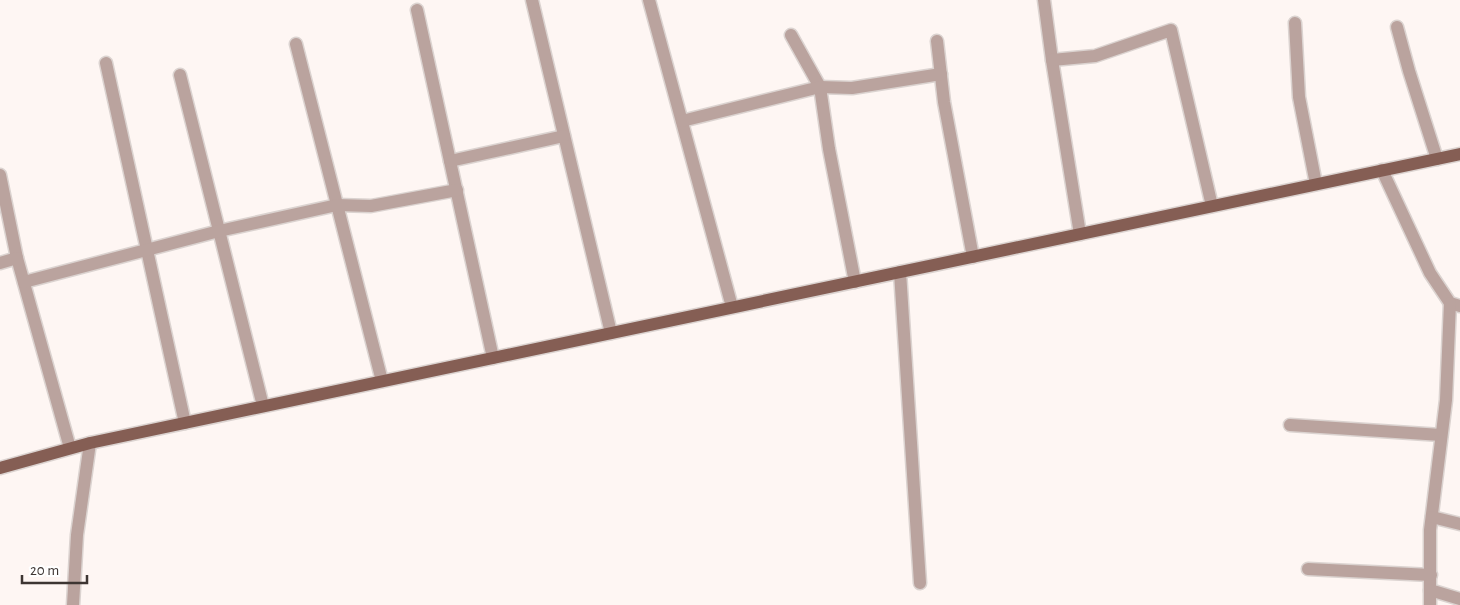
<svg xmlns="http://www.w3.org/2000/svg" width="1460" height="605" viewBox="0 0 1460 605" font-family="'Alegreya Sans',sans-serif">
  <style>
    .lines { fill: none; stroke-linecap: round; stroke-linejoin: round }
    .minor-casing { stroke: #dbd3d0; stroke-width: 15 }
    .tertiary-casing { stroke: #dbd3d0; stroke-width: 15 }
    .primary-casing { stroke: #dbd3d0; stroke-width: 15 }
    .minor { stroke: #baa39e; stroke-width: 12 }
    .tertiary { stroke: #baa39e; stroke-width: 12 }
    .primary { stroke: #855e54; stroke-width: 12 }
  </style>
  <rect width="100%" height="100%" fill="#fef6f3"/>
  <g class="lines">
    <g class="minor-casing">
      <g id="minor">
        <polyline points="532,0 611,333"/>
        <polyline points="649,0 732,307"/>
        <polyline points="1044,0 1052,60 1080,234"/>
        <polyline points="417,10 493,358"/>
        <polyline points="1295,23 1299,97 1316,184"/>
        <polyline points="1397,27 1409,71 1437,159"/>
        <polyline points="791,35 820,87 829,149 855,282"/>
        <polyline points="937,41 944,102 973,257"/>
        <polyline points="296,44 382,381"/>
        <polyline points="1052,60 1095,56 1171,30 1212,206"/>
        <polyline points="106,63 185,423"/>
        <polyline points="180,75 263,406"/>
        <polyline points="682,121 820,87 852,88 941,74"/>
        <polyline points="450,161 564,136"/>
        <polyline points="1382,170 1430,273 1450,303 1460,306"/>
        <polyline points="0,175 17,258"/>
        <polyline points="0,263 17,258 70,448"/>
        <polyline points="900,272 920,583"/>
        <polyline points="24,282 219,231 337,205 371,206 457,190"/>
        <polyline points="1450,303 1446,400 1430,530 1430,590 1460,599"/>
        <polyline points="1290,425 1441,435"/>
        <polyline points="1432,517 1460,524"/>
        <polyline points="1308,569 1431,575"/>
        <polyline points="1430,605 1430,590"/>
      </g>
    </g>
    <g class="tertiary-casing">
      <polyline id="tertiary" points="73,605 77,535 90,443"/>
    </g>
    <g class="primary-casing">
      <polyline id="primary" points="0,468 90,443 1460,154"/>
    </g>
    <use href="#minor" class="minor"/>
    <use href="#tertiary" class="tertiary"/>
    <use href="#primary" class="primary"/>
  </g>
  <path d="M22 575v8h65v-8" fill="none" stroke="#3d3532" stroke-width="2.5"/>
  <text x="30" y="575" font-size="15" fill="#3d3532" stroke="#ffffff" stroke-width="4" paint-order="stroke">20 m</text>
</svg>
